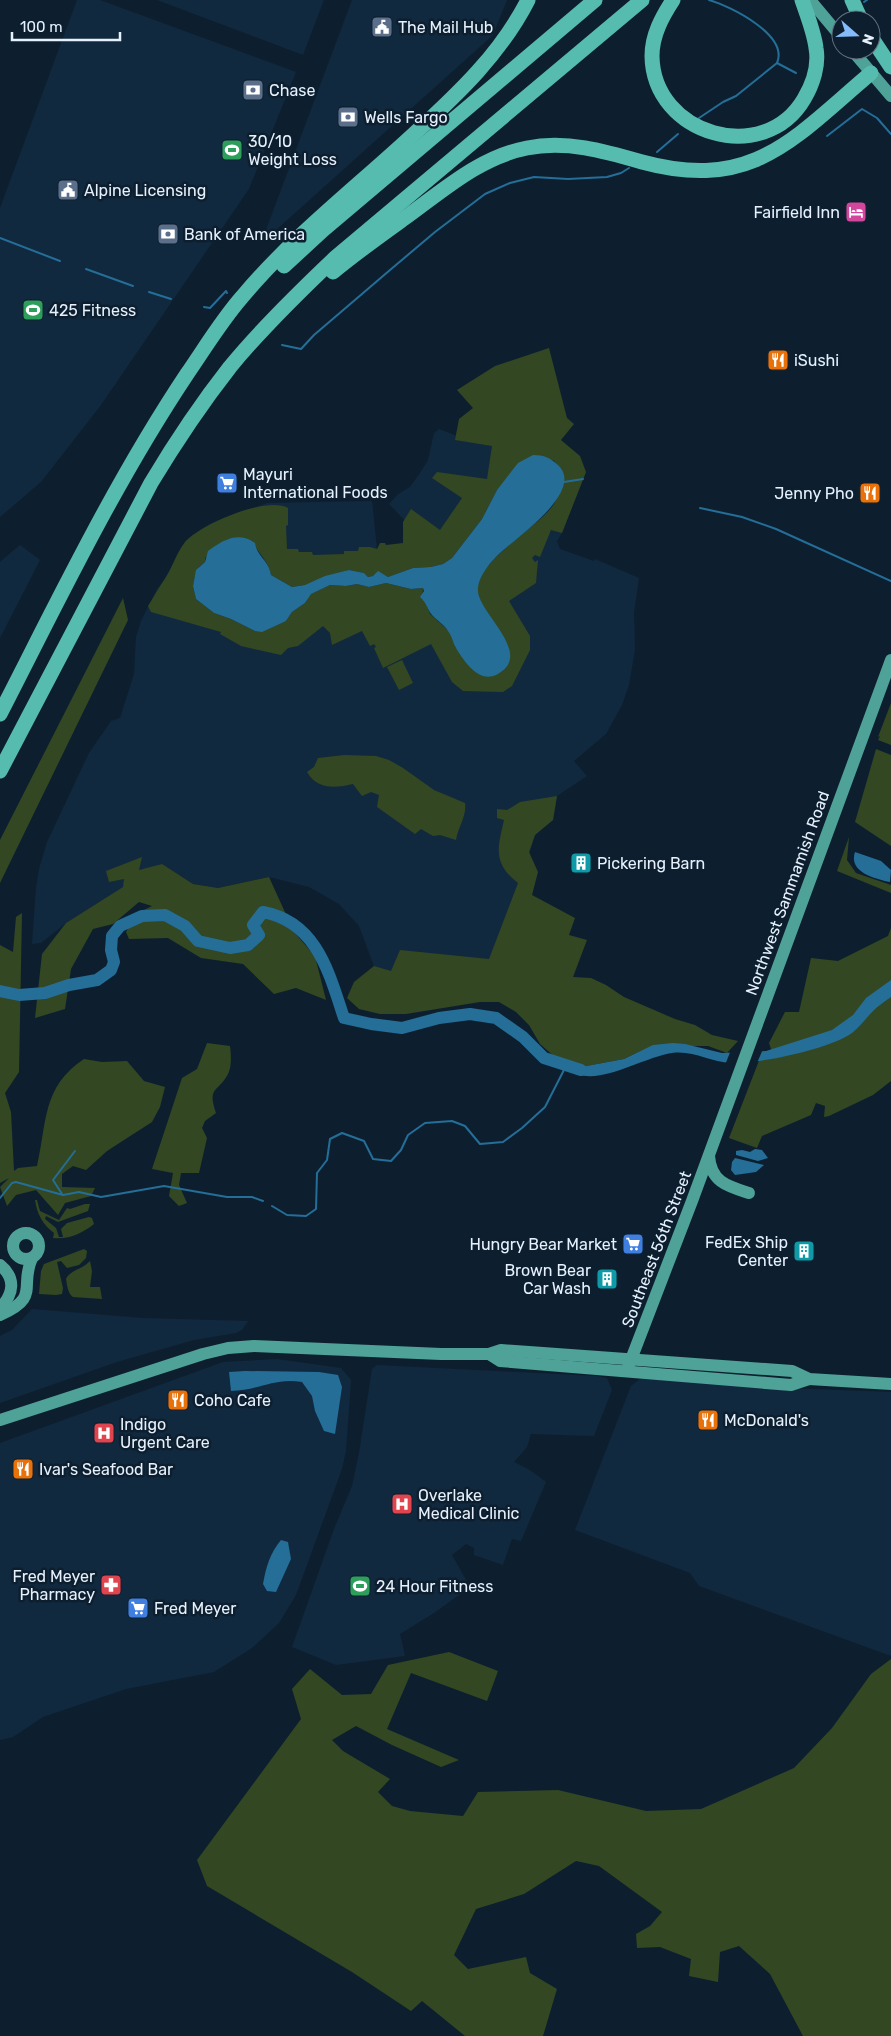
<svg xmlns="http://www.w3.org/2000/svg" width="891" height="2036" viewBox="0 0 891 2036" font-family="Rubik,sans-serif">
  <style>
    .built { fill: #11293e }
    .green { fill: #334722; fill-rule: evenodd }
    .water { fill: #246e98 }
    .pier { fill: #0d1f2f }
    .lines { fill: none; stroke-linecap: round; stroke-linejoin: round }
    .stream { stroke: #246e98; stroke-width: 2 }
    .river { stroke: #246e98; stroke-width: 12 }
    .major { stroke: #4fa297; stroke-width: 12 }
    .highway { stroke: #56bcaf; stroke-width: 15 }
    .labels { text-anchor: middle; stroke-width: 5; stroke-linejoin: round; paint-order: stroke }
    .poi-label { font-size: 16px; fill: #e6f1fd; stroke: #0d1f2f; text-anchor: start }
    .street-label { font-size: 16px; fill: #e6f1fd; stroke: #0d1f2f }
  </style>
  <rect width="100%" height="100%" fill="#0d1f2f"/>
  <g class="built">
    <polygon points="77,0 100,0 296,72 249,189 101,405 41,482 0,517 0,208"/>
    <polygon points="157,0 324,0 303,55"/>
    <polygon points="352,0 507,0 493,35 276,230 266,230"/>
    <polygon points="439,429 468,440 500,441 583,468 586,472 562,533 557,541 560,549 594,561 595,559 639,578 634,613 635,650 629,685 622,705 606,734 574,761 587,776 557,796 553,820 535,835 492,979 437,987 374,966 359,926 339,904 309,887 269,877 218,888 193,884 161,864 66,923 41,943 32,944 36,888 39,869 47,842 89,753 111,721 120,718 134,674 136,637 141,621 157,589 162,583 186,541 209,524 267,503 372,501 377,549 402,552 409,525 389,504 398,494 410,487 420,473 428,460 434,433"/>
    <polygon points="20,545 40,560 0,638 0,562"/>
    <polygon points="32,1309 143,1318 248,1321 242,1330 236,1333 194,1340 117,1362 0,1403 0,1336 12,1330"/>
    <polygon points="277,1359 341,1368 351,1380 346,1451 342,1469 296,1595 279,1623 252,1648 214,1672 126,1689 43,1717 13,1737 0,1740 0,1443 223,1362"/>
    <polygon points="377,1365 597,1376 607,1378 612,1390 594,1436 531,1434 527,1447 514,1462 530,1470 546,1482 521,1541 512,1539 503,1565 474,1555 474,1548 466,1544 452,1555 470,1587 434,1613 400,1634 405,1656 336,1665 292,1647 334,1529 352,1486 359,1453 372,1369"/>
    <polygon points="641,1378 761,1387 891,1392 891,1656 699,1586 690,1573 575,1530 631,1386"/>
  </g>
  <g class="green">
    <path d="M549 348 567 418 574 424 561 440 580 456 586 472 562 533 551 530 540 557 535 555 532 558 535 562 538 560 536 583 509 601 530 636V650L512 686 503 692 463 691 452 682 431 644 383 668 374 648 376 647 374 644 370 646 362 631 332 645 330 633 323 626 298 646 288 648 281 655 241 646 220 634 221 632 151 612 148 606C153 598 157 591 162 583 172 570 175 555 185 542 201 524 266 496 288 508V525L286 526 287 549H298L299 552H312L313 555 344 554V551H358L359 547H370L377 549 380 543H385L386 545 403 543V522L411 509 440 530 462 498 432 478 437 472 487 479 492 446 455 440 459 419 473 408 457 390 495 366ZM553 460 562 470C560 479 560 491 556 500 543 530 453 567 484 607L456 648 450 632 430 614 425 600 422 599 423 588 411 589 386 583 369 587 357 584 346 586 330 585 310 594 305 603 292 612 286 621 255 631 231 619 214 613 196 599 193 586 195 576 199 567 205 562V558C222 542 227 533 252 541 258 553 269 562 271 575L292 587 305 585 349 570 364 573 368 577 382 574 388 577 413 568 431 567 443 564 452 558 482 519 497 490Z"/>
    <polygon points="123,598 128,620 0,883 0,840"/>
    <polygon points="402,660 413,683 399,690 387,667"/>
    <polygon points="891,703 891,745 878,740 880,736 878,737"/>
    <polygon points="876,749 891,755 891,846 855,822"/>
    <path d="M344 755 376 756 389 760 403 768 434 790 465 803C467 816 458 827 456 840L440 835 433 836 421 829 415 834 377 807 379 795 371 792 362 796 353 784C336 788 317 790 307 772L314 767 318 758Z"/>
    <path d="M557 796 553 820 535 835 529 852 538 872 532 895 575 918 569 935 587 940 573 977 591 978 606 985 624 997 675 1019 695 1025 712 1035 738 1041 727 1053 708 1046H686L641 1051 624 1059 581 1067 556 1058 540 1044 529 1025 516 1012 499 1002H480L406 1014H380L359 1009 347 998 354 982 374 966 391 971 400 950 489 959 518 883C492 863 498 847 504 820L497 818V809L507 810 520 802Z"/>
    <polygon points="849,837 847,860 856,873 891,885 891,893 837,871"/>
    <polygon points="142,857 139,870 162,864 193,884 218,888 269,877 294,932 315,956 326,1000 296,988 274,994 243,964 201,958 168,938 129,939 126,932 136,914 152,906 139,902 113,924 93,929 71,969 65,1009 35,1018 42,954 66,923 123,887 124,879 109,882 106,871"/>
    <path d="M22 913 19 1072 5 1093 11 1112 14 1171 18 1168 37 1166C47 1122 42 1087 84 1059L102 1062 127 1061 144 1081 165 1087 160 1107 152 1122 107 1151 86 1170 73 1166 62 1174V1187L95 1188 91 1196 65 1203 58 1215 36 1190 16 1195 7 1206 0 1187 9 1178 0 1183V945L13 952 16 917Z"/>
    <polygon points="891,928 891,1081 873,1095 829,1116 824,1117 825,1106 816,1103 811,1115 762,1136 757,1148 729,1138 760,1058 772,1052 769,1043 785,1012 799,1012 811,958 838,961 888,936"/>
    <path d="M207 1043 230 1046C231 1054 232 1067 228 1074 218 1093 207 1086 216 1113L205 1121 202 1128 207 1138 199 1173H181L179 1185 187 1203 179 1206 169 1196 173 1173 152 1169 182 1078 197 1069Z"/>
    <path d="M35 1200H37L40 1211 59 1220 67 1208 70 1209 85 1204H90L88 1211 58 1222 46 1216 45 1219 56 1228 59 1237H63L61 1229 67 1223 89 1217 92 1218 94 1224C83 1233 68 1240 53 1238L54 1233C43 1225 37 1214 35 1200Z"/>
    <polygon points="84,1249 87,1251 86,1258 79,1265 67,1268 61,1261 57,1262 63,1288 62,1294 56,1295 39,1294 41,1271 44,1264"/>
    <path d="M90 1261 92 1271 90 1287H100L102 1299 73 1297C68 1294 67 1285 66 1279 70 1270 83 1269 90 1261Z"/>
    <polygon points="449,1652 498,1671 487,1701 411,1673 387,1729 459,1760 441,1767 392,1745 356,1726 332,1740 343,1751 390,1779 378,1792 392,1806 410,1811 463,1816 478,1792 558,1790 646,1811 701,1809 794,1768 832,1728 871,1674 891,1659 891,2036 803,2036 770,1974 739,1946 720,1952 718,1982 689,1976 691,1959 660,1947 637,1948 636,1934 650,1926 662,1912 599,1866 576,1861 524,1894 476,1909 454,1955 468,1969 526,1957 530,1973 557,1989 543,2036 465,2036 422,2001 411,2011 352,1972 207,1886 197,1860 301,1719 292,1689 310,1669 342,1695 371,1694 388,1665"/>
  </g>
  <g class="water">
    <path d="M533 455C544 455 551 458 559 466 584 492 516 538 500 553 491 561 477 578 478 591 479 614 536 655 496 675 478 683 464 661 456 648 453 643 452 636 448 631 444 624 437 621 432 615 427 609 427 603 420 597L424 591 423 588 411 589 386 583 369 587 357 584 346 586 330 585 311 594 305 603 292 612 286 621 262 632 255 631 231 619 214 613 196 599 193 586 196 570 205 562 208 551C223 540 238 531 255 543 257 557 269 560 271 575L292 587 305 585 325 576 349 570 364 573 368 577 373 576 378 571 388 577 413 568 431 567 443 564 452 558 482 519 497 490 518 463Z"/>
    <path d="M855 852 881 861 891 870 890 882C875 879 848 872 855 852Z"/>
    <path d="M891 980V997C885 1001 878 1006 873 1011 866 1018 861 1026 852 1033 830 1049 759 1064 731 1063 710 1062 693 1050 672 1053 644 1057 603 1084 577 1074 570 1071 562 1062 556 1058L581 1067 624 1059 653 1045 673 1043 685 1044 722 1053 766 1051 832 1030 853 1015 866 998Z"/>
    <polygon points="755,1149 762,1150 768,1158 758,1161 736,1155 736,1151 742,1150 750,1152"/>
    <polygon points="735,1158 764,1165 756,1172 735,1175 731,1170 732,1162"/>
    <path d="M245 1371 319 1372 338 1375 342 1387 335 1434 324 1431 315 1411 312 1396 302 1382C274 1377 258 1391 231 1391L229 1372Z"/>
    <path d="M281 1540 288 1542 291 1559 276 1592 267 1591 263 1584C266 1567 270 1553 281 1540Z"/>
  </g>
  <polygon class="pier" points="763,1049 757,1063 725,1065 731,1050"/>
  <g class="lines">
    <g class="stream">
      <polyline points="864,2 867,0"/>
      <polyline points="777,63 796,73"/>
      <path d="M699 118 723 102 736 96 777 63C789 35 730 6 709 0"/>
      <polyline points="827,136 862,109 877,118 891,134"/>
      <polyline points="657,152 678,134"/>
      <polyline points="0,238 60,261"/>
      <polyline points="86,269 133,286"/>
      <polyline points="149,292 171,299"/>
      <polyline points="204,307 210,308 226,291 227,293"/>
      <polyline points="282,345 301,349 314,335 390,270 435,232 485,194 510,183 534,177 568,179 607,177 621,173 629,168"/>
      <polyline points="564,482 583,479"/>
      <polyline points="700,508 742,517 776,529 891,581"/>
      <polyline points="62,1194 53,1180 75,1151"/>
      <polyline points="0,1198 12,1183 16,1182 63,1195 79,1192 101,1197 164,1186 227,1197 252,1197 263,1201"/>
      <polyline points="272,1206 287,1215 306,1216 316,1209 317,1173 327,1160 330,1139 342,1133 364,1141 373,1159 391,1161 401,1150 408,1135 425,1123 452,1121 465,1126 480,1144 503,1142 522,1128 545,1107 566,1066"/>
    </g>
    <path class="river" d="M0 991 19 995 45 993 69 985 97 980 111 970 114 962 111 950 112 936 120 926 142 916 165 915 185 926 198 941 230 948 248 945 259 935 253 925 263 912C317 922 329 973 344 1018L371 1024 402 1028 439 1018 470 1014 496 1018 523 1037 544 1058 581 1070"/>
    <g class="major">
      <polyline points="810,0 841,37"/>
      <polyline points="852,50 891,96"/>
      <path d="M709 1156C711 1182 727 1186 749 1193"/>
      <circle cx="26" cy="1246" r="13"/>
      <path d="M0 1265C16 1278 14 1294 0 1308"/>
      <path d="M0 1315C41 1297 19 1287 32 1258"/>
      <polyline points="489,1354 500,1361 791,1385 809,1379"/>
      <polyline points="627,1370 692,1201 891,660"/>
      <polyline points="0,1420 203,1354 228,1348 254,1346 441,1354 489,1354 501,1350 529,1352 792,1371 809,1379 891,1384"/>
    </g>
    <g class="highway">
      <path d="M673 0C662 17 652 35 652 56 653 135 764 167 804 99 813 84 819 65 816 48 814 32 807 15 802 0"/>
      <polyline points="852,0 861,20"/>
      <polyline points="871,37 891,67"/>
      <polyline points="284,266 323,230 595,0"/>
      <path d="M333 272C357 252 384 233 409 215 446 188 481 157 527 148 566 140 604 151 642 162 753 192 793 139 871 73"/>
      <path d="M0 714C59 599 115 482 187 374 205 348 221 321 242 297 293 236 357 187 415 133 459 93 501 53 528 0"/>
      <path d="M0 771 151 483C175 443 201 404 230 367 262 328 299 292 336 257L642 0"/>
    </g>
  </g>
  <defs>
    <g id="civic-square" transform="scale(1.125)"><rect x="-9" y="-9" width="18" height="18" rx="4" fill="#5c6f8a" stroke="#0d1f2f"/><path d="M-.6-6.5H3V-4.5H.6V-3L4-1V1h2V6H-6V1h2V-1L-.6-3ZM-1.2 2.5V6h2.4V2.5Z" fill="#fff"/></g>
    <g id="bank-square" transform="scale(1.125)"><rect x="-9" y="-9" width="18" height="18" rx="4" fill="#5c6f8a" stroke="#0d1f2f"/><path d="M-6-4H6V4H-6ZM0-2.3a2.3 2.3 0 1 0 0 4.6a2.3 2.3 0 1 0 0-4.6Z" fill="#fff"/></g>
    <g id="stadium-square" transform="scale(1.125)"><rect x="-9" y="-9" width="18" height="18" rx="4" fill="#2e9e5b" stroke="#0d1f2f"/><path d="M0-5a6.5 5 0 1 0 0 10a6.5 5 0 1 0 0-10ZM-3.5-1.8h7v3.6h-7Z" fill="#fff"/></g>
    <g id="hotel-square" transform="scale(1.125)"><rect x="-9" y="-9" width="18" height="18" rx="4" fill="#d1479c" stroke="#0d1f2f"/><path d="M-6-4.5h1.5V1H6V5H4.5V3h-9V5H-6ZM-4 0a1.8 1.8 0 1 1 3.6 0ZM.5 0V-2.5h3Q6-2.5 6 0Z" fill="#fff"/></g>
    <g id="restaurant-square" transform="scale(1.125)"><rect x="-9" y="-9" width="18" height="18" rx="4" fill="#e8710a" stroke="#0d1f2f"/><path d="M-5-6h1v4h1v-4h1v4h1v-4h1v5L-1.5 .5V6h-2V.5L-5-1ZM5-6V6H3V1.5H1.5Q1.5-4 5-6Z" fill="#fff"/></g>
    <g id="supermarket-square" transform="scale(1.125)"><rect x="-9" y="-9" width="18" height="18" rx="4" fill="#3f7fe0" stroke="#0d1f2f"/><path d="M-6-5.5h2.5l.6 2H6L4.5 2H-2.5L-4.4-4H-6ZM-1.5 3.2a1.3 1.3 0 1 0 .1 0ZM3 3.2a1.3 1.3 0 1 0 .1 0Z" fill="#fff"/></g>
    <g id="building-square" transform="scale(1.125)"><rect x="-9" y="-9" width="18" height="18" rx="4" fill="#0f9aa8" stroke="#0d1f2f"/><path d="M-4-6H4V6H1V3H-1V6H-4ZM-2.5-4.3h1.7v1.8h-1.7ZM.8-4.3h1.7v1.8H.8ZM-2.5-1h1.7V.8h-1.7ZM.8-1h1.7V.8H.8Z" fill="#fff"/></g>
    <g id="hospital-square" transform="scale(1.125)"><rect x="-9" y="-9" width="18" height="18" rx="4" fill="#e0444e" stroke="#0d1f2f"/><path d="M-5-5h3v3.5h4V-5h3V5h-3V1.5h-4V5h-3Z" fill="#fff"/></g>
    <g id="pharmacy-square" transform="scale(1.125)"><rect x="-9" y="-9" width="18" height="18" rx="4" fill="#e0444e" stroke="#0d1f2f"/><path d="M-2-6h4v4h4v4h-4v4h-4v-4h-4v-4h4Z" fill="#fff"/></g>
  </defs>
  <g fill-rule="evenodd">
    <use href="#civic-square" x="382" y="27"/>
    <use href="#bank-square" x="253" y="90"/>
    <use href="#bank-square" x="348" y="117"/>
    <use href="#stadium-square" x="232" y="150"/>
    <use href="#civic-square" x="68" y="190"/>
    <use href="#hotel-square" x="856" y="212"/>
    <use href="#bank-square" x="168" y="234"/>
    <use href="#stadium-square" x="33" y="310"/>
    <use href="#restaurant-square" x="778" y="360"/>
    <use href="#supermarket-square" x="227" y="483"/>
    <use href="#restaurant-square" x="870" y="493"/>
    <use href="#building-square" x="581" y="863"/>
    <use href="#supermarket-square" x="633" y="1244"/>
    <use href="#building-square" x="804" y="1251"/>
    <use href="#building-square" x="607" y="1279"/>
    <use href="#restaurant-square" x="178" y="1400"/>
    <use href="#restaurant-square" x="708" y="1420"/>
    <use href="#hospital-square" x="104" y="1433"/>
    <use href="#restaurant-square" x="23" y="1469"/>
    <use href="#hospital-square" x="402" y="1504"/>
    <use href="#pharmacy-square" x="111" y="1585"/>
    <use href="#stadium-square" x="360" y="1586"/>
    <use href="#supermarket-square" x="138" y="1608"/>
  </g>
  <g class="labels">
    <g class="poi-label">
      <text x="398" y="33">The Mail Hub</text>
      <text x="269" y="96">Chase</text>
      <text x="364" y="123">Wells Fargo</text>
      <text x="248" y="147">30/10<tspan x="248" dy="18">Weight Loss</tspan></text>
      <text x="84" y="196">Alpine Licensing</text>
      <text x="840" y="218" text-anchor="end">Fairfield Inn</text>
      <text x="184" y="240">Bank of America</text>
      <text x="49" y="316">425 Fitness</text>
      <text x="794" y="366">iSushi</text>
      <text x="243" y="480">Mayuri<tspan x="243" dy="18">International Foods</tspan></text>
      <text x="854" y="499" text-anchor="end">Jenny Pho</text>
      <text x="597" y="869">Pickering Barn</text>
      <text x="788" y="1248" text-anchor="end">FedEx Ship<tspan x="788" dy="18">Center</tspan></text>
      <text x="617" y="1250" text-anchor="end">Hungry Bear Market</text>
      <text x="591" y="1276" text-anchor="end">Brown Bear<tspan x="591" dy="18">Car Wash</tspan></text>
      <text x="194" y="1406">Coho Cafe</text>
      <text x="724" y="1426">McDonald's</text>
      <text x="120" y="1430">Indigo<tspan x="120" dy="18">Urgent Care</tspan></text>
      <text x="39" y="1475">Ivar's Seafood Bar</text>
      <text x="418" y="1501">Overlake<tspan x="418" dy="18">Medical Clinic</tspan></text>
      <text x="95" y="1582" text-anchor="end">Fred Meyer<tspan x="95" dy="18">Pharmacy</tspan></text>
      <text x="376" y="1592">24 Hour Fitness</text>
      <text x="154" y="1614">Fred Meyer</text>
    </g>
    <g class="street-label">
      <text transform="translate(787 893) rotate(-70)" y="6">Northwest Sammamish Road</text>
      <text transform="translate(656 1249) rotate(-69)" y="6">Southeast 56th Street</text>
    </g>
  </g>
  <g transform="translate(856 35) rotate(110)"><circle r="24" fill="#0d1f2f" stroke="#647381"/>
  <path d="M0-4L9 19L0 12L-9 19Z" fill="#86bbfb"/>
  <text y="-8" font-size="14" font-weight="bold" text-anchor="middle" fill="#e6f1fd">N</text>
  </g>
  <path d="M12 32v8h108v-8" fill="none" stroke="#e6f1fd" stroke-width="2.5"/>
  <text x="20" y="32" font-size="15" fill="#e6f1fd" stroke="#0d1f2f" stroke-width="4" paint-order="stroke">100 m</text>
</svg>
